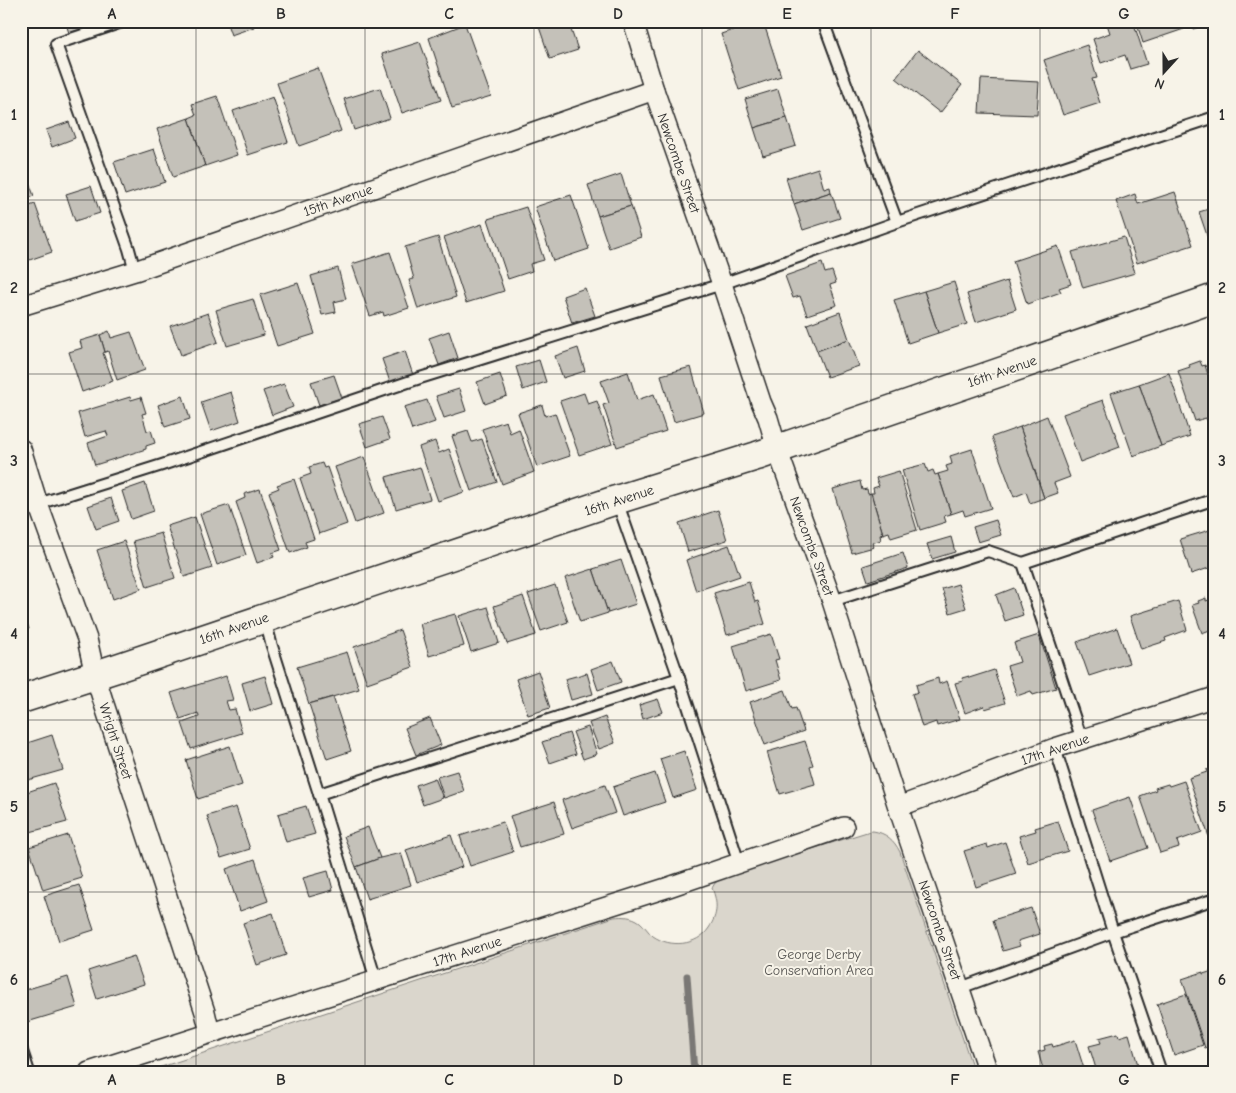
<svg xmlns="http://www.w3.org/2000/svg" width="1236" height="1093" viewBox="0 0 1236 1093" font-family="'Comic Neue',sans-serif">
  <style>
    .green { fill: #dad6cc; stroke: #82807c }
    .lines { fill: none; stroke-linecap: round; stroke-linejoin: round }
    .stream { stroke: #7a7874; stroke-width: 7 }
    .building { fill: #c4c1b9; stroke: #2b2b2b }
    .lane-casing { stroke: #2b2b2b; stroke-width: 14 }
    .street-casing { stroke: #2b2b2b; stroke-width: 22 }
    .secondary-casing { stroke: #2b2b2b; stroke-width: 31 }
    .lane { stroke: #f7f3e8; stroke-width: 10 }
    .street { stroke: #f7f3e8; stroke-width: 19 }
    .secondary { stroke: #f7f3e8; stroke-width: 28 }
    .grid { fill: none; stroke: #2b2b2b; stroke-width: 1; stroke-opacity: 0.55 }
    .labels { text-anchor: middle; stroke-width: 4; stroke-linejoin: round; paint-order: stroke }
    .street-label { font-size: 14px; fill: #2b2b2b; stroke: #f7f3e8 }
    .park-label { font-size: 14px; fill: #575653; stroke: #f7f3e8 }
    .neatline { fill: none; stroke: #2b2b2b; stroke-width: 2 }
    .grid-label { font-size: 16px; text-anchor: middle; font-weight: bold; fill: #2b2b2b }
  </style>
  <rect width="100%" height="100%" fill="#f7f3e8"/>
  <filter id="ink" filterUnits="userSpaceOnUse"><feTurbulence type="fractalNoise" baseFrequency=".02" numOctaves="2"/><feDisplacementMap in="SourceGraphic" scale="10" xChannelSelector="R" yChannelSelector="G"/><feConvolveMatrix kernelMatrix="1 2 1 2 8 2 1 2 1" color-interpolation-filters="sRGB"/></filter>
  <g filter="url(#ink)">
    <path class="green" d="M873 831C886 833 894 840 900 852L974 1072H146L614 917C623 916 632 916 640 922 645 926 648 932 653 936 670 948 697 946 709 928 718 914 718 903 712 888L715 883 725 876 867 832Z"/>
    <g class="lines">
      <polyline class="stream" points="687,976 694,1072"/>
    </g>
    <g class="building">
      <polygon points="65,21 91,21 92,25 69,33"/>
      <polygon points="226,21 252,21 254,27 231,35"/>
      <polygon points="537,21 568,21 578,50 550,59"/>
      <polygon points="760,21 763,21 781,76 739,90 721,34"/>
      <polygon points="1106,21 1133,21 1147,64 1130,69 1125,55 1101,63 1093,39 1110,33"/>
      <polygon points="1136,21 1181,21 1184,29 1143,43"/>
      <polygon points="1190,21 1215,21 1215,22 1193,29"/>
      <polygon points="465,24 491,96 452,108 429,38"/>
      <polygon points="420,42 441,100 402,113 382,54"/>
      <polygon points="1087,45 1097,78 1092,79 1100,103 1063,115 1044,60"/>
      <polygon points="918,50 962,85 940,113 896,78"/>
      <polygon points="318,68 341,131 299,146 277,83"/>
      <polygon points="981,79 1039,82 1037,115 979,113"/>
      <polygon points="380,88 390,118 354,130 344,99"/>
      <polygon points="778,89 787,118 754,128 745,99"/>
      <polygon points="217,96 237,155 205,166 189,118 196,115 192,104"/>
      <polygon points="273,97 288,142 248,155 233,111"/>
      <polygon points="189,118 205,166 173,177 157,129"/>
      <polygon points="787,118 796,146 763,156 754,128"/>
      <polygon points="69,122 75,138 52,147 46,130"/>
      <polygon points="154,149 165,182 125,195 114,162"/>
      <polygon points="21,160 34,196 21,200"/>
      <polygon points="818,168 824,189 830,187 831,192 794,204 786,178"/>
      <polygon points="621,174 631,206 598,216 588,185"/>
      <polygon points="91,186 100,213 75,221 66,194"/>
      <polygon points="831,192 840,218 803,230 794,204"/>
      <polygon points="1175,192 1193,245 1137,263 1116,201 1135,194 1138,204"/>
      <polygon points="571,195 589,249 553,261 535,207"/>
      <polygon points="35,204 52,252 21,263 21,209"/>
      <polygon points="631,206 641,237 609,248 598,216"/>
      <polygon points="526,207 544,260 530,264 532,271 508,279 488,219"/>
      <polygon points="1215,207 1215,246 1211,247 1199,212"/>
      <polygon points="482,224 504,291 466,303 444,237"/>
      <polygon points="438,237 456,297 418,309 409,280 414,279 405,247"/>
      <polygon points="1124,237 1135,273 1083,288 1072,252"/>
      <polygon points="1058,246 1071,284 1059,288 1061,292 1027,304 1013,261"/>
      <polygon points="390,252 409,308 384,316 383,312 370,316 352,264"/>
      <polygon points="822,263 825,273 832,271 836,283 830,285 837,305 807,315 800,296 793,298 785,276"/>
      <polygon points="338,268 346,299 334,302 336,312 322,315 311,276"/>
      <polygon points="1007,281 1016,309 976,322 967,294"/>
      <polygon points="954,282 967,324 938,333 924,291"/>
      <polygon points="298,283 315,334 277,346 260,295"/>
      <polygon points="585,288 595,316 572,323 563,296"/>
      <polygon points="924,291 938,333 908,343 894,300"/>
      <polygon points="253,299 264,335 227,346 216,310"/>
      <polygon points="840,312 849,339 817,351 807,324"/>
      <polygon points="208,313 218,342 181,355 170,326"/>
      <polygon points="109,331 111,338 131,332 145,370 117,380 108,351 105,352 100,335"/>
      <polygon points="449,331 458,358 439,365 429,338"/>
      <polygon points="100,335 105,352 103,353 113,381 82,392 69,352 82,348 80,341"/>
      <polygon points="849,339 859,366 827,377 817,351"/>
      <polygon points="578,348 585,371 563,378 555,356"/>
      <polygon points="405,351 413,375 390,382 382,359"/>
      <polygon points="1215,355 1215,387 1207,364 1211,363 1209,357"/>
      <polygon points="539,360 546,382 523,390 516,367"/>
      <polygon points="1200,361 1202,366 1205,365 1215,396 1215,420 1208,422 1206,418 1195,421 1178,371 1190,367 1189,365"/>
      <polygon points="691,367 704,413 674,422 661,375"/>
      <polygon points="628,372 637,400 654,394 666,431 617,447 603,405 609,403 601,381"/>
      <polygon points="1169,373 1190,436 1161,446 1139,384"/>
      <polygon points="500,374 507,396 485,404 477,382"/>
      <polygon points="334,375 342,398 319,405 311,382"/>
      <polygon points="284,384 293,407 272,415 263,391"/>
      <polygon points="1139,384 1161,446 1133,456 1111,393"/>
      <polygon points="459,389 466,411 444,418 436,396"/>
      <polygon points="231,392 240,421 211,431 201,402"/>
      <polygon points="584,393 588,404 597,401 612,444 579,455 560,401"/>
      <polygon points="183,396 190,419 165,427 158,405"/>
      <polygon points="130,397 131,400 141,397 146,413 142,414 147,431 151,430 155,443 146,446 146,449 95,465 88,443 108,436 106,431 85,437 78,413"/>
      <polygon points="427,400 435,422 412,430 404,407"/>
      <polygon points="1103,400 1120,447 1080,462 1063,414"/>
      <polygon points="542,405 545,416 555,413 570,456 537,467 518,413"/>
      <polygon points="1047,416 1070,477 1054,483 1058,493 1044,498 1020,427"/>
      <polygon points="382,417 390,439 367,447 359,424"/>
      <polygon points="506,421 510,433 519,429 534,472 502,484 482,429"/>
      <polygon points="1020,427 1044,498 1030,503 1026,492 1014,497 992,437"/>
      <polygon points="468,431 472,442 482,439 497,482 471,491 452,436"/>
      <polygon points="435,441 439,453 449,449 464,492 438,501 419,447"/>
      <polygon points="972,449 991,508 965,516 963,510 951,514 938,474 948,471 946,466 952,464 950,456"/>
      <polygon points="364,457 384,513 355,523 335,467"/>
      <polygon points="322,463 324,468 327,467 347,524 319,534 300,478 311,474 309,467"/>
      <polygon points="925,464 928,472 933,470 935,475 938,474 951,514 944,516 946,522 920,530 902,470"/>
      <polygon points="420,467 430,499 396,509 386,477"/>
      <polygon points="899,471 917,530 891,538 889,532 883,534 871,493 874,493 873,488 879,486 876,478"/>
      <polygon points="294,479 314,539 305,542 307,547 290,553 269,492 279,488 277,485"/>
      <polygon points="860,481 862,490 867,489 868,494 871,493 883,534 880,535 881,540 872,543 874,547 852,553 833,489"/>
      <polygon points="145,483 154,511 131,519 122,491"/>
      <polygon points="260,489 281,550 272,553 274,557 257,563 236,502 245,498 244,494"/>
      <polygon points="111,498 119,521 96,529 88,506"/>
      <polygon points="229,505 246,555 217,565 200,514"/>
      <polygon points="718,510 727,540 688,552 679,523"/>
      <polygon points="195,517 212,568 184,577 167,526"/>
      <polygon points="996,520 1001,535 978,542 973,527"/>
      <polygon points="1213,529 1215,535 1215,566 1191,574 1180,539"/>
      <polygon points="161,533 175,578 147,587 133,541"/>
      <polygon points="951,537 955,552 932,559 927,544"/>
      <polygon points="124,541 141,589 113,599 97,550"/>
      <polygon points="729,545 740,576 696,591 686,560"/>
      <polygon points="903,553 908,568 868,581 863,566"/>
      <polygon points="621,560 636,604 608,613 593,569"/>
      <polygon points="593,569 608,613 580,622 565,578"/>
      <polygon points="749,582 755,602 758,601 765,624 727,635 714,593"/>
      <polygon points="958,584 966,608 950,613 942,589"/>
      <polygon points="555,585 568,622 541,631 528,594"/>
      <polygon points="1014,588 1023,615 1005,621 996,595"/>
      <polygon points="523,596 536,635 507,644 494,606"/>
      <polygon points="1206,598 1206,601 1215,598 1215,628 1202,633 1192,605 1199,603 1198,601"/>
      <polygon points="1178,601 1187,630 1165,638 1166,641 1141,649 1130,616"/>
      <polygon points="21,604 29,629 21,632"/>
      <polygon points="488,607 499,643 471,652 459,616"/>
      <polygon points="455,614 464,646 429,656 420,624"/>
      <polygon points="1117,628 1129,663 1089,676 1077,642"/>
      <polygon points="400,630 413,667 367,683 354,647"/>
      <polygon points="771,634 779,659 775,660 781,680 746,691 733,646"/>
      <polygon points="1039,635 1056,688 1033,695 1031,691 1017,696 1007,666 1020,662 1014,643"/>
      <polygon points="347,652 359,689 309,704 297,667"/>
      <polygon points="613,661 621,682 598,690 591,669"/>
      <polygon points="994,670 1005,703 985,709 984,706 965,713 955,683 963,681 962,678 969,676 969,678"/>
      <polygon points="538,671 550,708 528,715 516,679"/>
      <polygon points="587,673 593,694 571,700 565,679"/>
      <polygon points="226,676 233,700 226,701 229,710 235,709 242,733 191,749 182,723 199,717 198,713 180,719 171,693"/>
      <polygon points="265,676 273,704 250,711 242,683"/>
      <polygon points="938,678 939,684 947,681 960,719 937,726 936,722 922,727 912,694 918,692 916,685"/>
      <polygon points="785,690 792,709 796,708 804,731 765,745 750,702"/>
      <polygon points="333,697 351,751 327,759 309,704"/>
      <polygon points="658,699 663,712 643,719 639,705"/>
      <polygon points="605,717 615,743 599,749 589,723"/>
      <polygon points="430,718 441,745 416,755 405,728"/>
      <polygon points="588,727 597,754 583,759 573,732"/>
      <polygon points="569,733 576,754 550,763 542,742"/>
      <polygon points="52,735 63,770 21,782 21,745"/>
      <polygon points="805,741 813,765 810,766 815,784 780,794 767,752"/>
      <polygon points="230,746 242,785 198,799 186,760"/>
      <polygon points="684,751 697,790 673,798 660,759"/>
      <polygon points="1215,768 1215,835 1209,837 1189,778 1207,772 1206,770"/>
      <polygon points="457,771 464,791 444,798 437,777"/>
      <polygon points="655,773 665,802 623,816 613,787"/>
      <polygon points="435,778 443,798 423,805 416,785"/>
      <polygon points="1184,781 1202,832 1177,841 1179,847 1160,853 1140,796 1156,790 1155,788 1168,784 1169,786"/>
      <polygon points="54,783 67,822 30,832 21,799 21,794"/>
      <polygon points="605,785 615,813 572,828 562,800"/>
      <polygon points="1130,797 1148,848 1110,861 1092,810"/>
      <polygon points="554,802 564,834 520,847 510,816"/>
      <polygon points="306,806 315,834 286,842 278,814"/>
      <polygon points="236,807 250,849 221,858 207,816"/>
      <polygon points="1058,821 1068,851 1028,863 1019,836 1036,831 1035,828"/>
      <polygon points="503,822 513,852 470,866 460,836"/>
      <polygon points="368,827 380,858 356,867 344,836"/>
      <polygon points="68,835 82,878 43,890 29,847"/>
      <polygon points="451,835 462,867 417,882 406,850"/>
      <polygon points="1005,842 1016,874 976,887 964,851 987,844 988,848"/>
      <polygon points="401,853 411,885 367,899 356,867 380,858"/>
      <polygon points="255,859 268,901 240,911 226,869"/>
      <polygon points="328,871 333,890 309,897 303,878"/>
      <polygon points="79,885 94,930 59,941 44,896"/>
      <polygon points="1031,908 1040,934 1018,941 1020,946 1003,951 993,920"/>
      <polygon points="273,913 286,955 257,965 243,923"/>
      <polygon points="134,956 144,984 97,999 88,971"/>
      <polygon points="1213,971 1215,977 1215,1045 1205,1048 1182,979 1203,972 1203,974"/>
      <polygon points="68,977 77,1007 27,1022 21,1002 21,991"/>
      <polygon points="1186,994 1203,1045 1174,1055 1157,1004"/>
      <polygon points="1118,1033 1119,1037 1129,1034 1138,1065 1120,1070 1119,1072 1097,1072 1089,1046 1101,1043 1099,1038"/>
      <polygon points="1075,1040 1085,1072 1044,1072 1038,1052 1045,1050 1044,1046 1052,1044 1053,1047"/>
    </g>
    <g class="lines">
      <g class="lane-casing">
        <g id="lane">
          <polyline points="125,21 56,44 129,249 135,271"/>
          <polyline points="823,21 897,222"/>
          <polyline points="617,501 679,678 739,863"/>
          <polyline points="38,504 162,465 420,378 722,284 897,222 1215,117"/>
          <polyline points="1023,563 1215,499"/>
          <polyline points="832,601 988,551 1023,563 1082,740"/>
          <polyline points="265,619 271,643 319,794 376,980"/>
          <polyline points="1055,748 1113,932 1161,1072"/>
          <polyline points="319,794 679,678"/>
          <polyline points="960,988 1113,932 1215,899"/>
          <polyline points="21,1048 29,1072"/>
        </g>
      </g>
      <g class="street-casing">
        <g id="street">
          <polyline points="633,21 654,90 722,284 761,402 768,418 777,449 832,601 898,807 988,1072"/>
          <polyline points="21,306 135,271 654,90"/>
          <polyline points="21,449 38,504 87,639 95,675 104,704 205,1012 210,1033"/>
          <polyline points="898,807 1055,748 1215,697"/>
          <polyline points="89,1072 666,888 844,827"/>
        </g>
      </g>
      <g class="secondary-casing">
        <polyline id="secondary" points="21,699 117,668 616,500 757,456 1215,298"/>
      </g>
      <use href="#lane" class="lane"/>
      <use href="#street" class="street"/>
      <use href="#secondary" class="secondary"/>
    </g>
  </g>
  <path class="grid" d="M196 21V1072M365 21V1072M534 21V1072M702 21V1072M871 21V1072M1040 21V1072M21 200H1215M21 374H1215M21 546H1215M21 720H1215M21 892H1215"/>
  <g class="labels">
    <g class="street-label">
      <text transform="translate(679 163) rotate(71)" y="5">Newcombe Street</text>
      <text transform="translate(338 200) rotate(-19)" y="5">15th Avenue</text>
      <text transform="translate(1002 371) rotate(-19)" y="5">16th Avenue</text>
      <text transform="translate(619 500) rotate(-18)" y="5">16th Avenue</text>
      <text transform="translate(812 546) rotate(70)" y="5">Newcombe Street</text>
      <text transform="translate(234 628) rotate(-19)" y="5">16th Avenue</text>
      <text transform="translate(116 741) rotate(72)" y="5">Wright Street</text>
      <text transform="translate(1055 749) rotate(-19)" y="5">17th Avenue</text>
      <text transform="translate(940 930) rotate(71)" y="5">Newcombe Street</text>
      <text transform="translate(467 951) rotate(-18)" y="5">17th Avenue</text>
    </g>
    <g class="park-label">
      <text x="819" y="959">George Derby<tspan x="819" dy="16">Conservation Area</tspan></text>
    </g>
  </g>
  <rect width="1236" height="1093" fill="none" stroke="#f7f3e8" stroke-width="55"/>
  <g transform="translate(1164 72) rotate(201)" stroke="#f7f3e8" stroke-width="4" paint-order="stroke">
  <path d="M0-4L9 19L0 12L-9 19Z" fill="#2b2b2b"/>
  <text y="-8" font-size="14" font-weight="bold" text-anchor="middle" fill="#2b2b2b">N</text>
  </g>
  <rect x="28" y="28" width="1180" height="1038" class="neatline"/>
  <g class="grid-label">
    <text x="112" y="19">A</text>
    <text x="281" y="19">B</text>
    <text x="449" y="19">C</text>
    <text x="618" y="19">D</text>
    <text x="787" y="19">E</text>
    <text x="955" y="19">F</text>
    <text x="1124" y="19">G</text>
    <text x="14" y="120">1</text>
    <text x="1222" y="120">1</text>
    <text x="14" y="293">2</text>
    <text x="1222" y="293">2</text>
    <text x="14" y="466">3</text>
    <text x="1222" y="466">3</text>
    <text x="14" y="639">4</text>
    <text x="1222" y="639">4</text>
    <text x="14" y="812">5</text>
    <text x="1222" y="812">5</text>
    <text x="14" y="985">6</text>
    <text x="1222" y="985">6</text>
    <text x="112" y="1085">A</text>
    <text x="281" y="1085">B</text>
    <text x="449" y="1085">C</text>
    <text x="618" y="1085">D</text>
    <text x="787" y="1085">E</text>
    <text x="955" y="1085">F</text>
    <text x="1124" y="1085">G</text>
  </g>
</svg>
